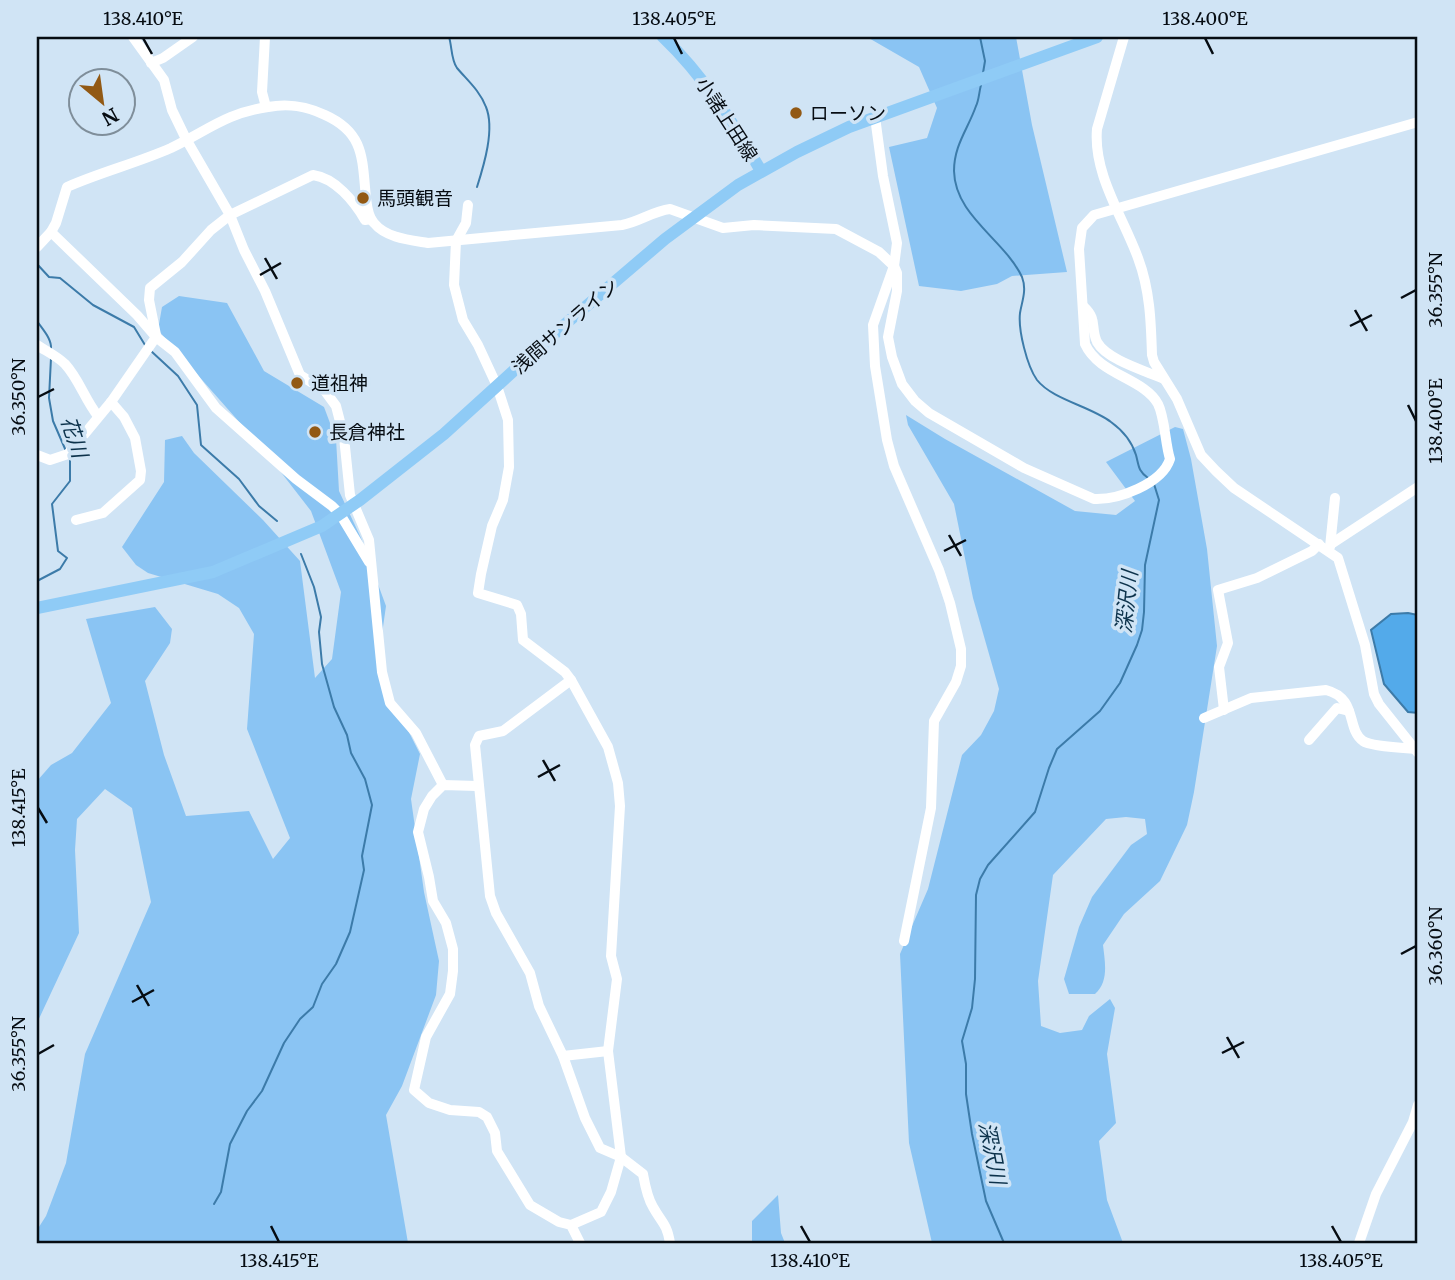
<svg xmlns="http://www.w3.org/2000/svg" width="1455" height="1280" viewBox="0 0 1455 1280" font-family="Merriweather,'Noto Sans JP',serif">
  <style>
    .green { fill: #8ac4f3 }
    .water { fill: #53aaea; stroke: #3c7ba9; stroke-width: 2 }
    .lines { fill: none; stroke-linecap: round; stroke-linejoin: round }
    .stream { stroke: #3c7ba9; stroke-width: 2 }
    .minor { stroke: #fff; stroke-width: 10 }
    .major { stroke: #8fcbf6; stroke-width: 12 }
    .ticks { fill: none; stroke: #060c12; stroke-width: 2.5 }
    .poi-dot { fill: #925914; stroke: #d0e4f5; stroke-width: 2.5 }
    .labels { text-anchor: middle; stroke-width: 7; stroke-linejoin: round; paint-order: stroke }
    .poi-label { font-size: 19px; fill: #060c12; stroke: #d0e4f5; text-anchor: start }
    .street-label { font-size: 19px; fill: #060c12; stroke: #d0e4f5 }
    .water-label { font-size: 21px; font-style: italic; fill: #0c324b; stroke: #d0e4f5 }
    .neatline { fill: none; stroke: #060c12; stroke-width: 2.5 }
    .ticks-label { font-size: 18px; text-anchor: middle; fill: #060c12 }
  </style>
  <rect width="100%" height="100%" fill="#d0e4f5"/>
  <g class="green">
    <polygon points="867,37 1016,37 1032,125 1067,272 1012,276 997,284 961,291 919,286 889,147 927,138 937,108 919,67"/>
    <polygon points="179,296 227,303 264,371 324,407 336,439 339,491 361,538 386,606 377,669 420,754 411,799 424,892 439,961 436,995 402,1086 386,1115 408,1243 37,1243 37,1230 46,1216 66,1163 85,1054 151,902 132,808 105,789 77,819 75,850 79,933 37,1023 37,781 51,765 72,753 111,703 86,619 155,607 172,629 170,643 145,681 164,755 186,816 249,811 273,859 290,838 247,729 254,634 239,608 218,594 148,573 136,565 122,547 164,482 165,440 182,436 194,453 263,520 300,561 315,678 332,659 341,592 311,511 263,449 158,330 162,307"/>
    <path d="M906 415 945 439 1075 511 1116 515 1135 501 1106 462 1175 427 1183 429 1191 459 1207 549 1217 646 1194 792 1187 825 1160 881 1124 914 1103 945C1105 963 1109 981 1095 994H1069L1064 979 1079 927 1092 897 1131 845 1147 834 1145 819 1126 817 1106 819 1053 875 1038 981 1041 1026 1060 1033 1082 1030 1089 1016 1110 999 1115 1008 1107 1054 1116 1123 1099 1141 1107 1200 1123 1243H932L909 1143 900 954 928 889 962 755 981 735 994 711 999 689 973 598 954 504 908 425Z"/>
    <polygon points="778,1195 781,1233 785,1243 752,1243 752,1221"/>
  </g>
  <polygon class="water" points="1408,613 1418,615 1418,713 1408,712 1384,684 1371,630 1391,614"/>
  <g class="lines">
    <g class="stream">
      <path d="M449 37C452 46 451 60 457 68 468 81 480 91 486 107 495 129 484 165 477 187"/>
      <polyline points="980,37 985,61 983,73"/>
      <path d="M981 85C979 92 979 100 976 106 968 129 954 145 954 171 955 216 1004 239 1022 277 1027 290 1022 301 1020 313 1018 330 1027 366 1037 380 1053 400 1090 406 1111 422 1122 430 1132 442 1136 455 1139 466 1138 471 1148 478"/>
      <polyline points="37,264 49,277 60,278 93,305 134,327 145,345"/>
      <path d="M37 321C43 330 52 339 51 349"/>
      <polyline points="151,351 178,376 197,405 201,445 239,479 259,506 277,521"/>
      <polyline points="51,358 49,398 53,421 66,451"/>
      <polyline points="37,581 60,569 67,558 58,551 52,504 70,481 70,459"/>
      <polyline points="214,1204 221,1192 230,1144 247,1111 262,1091 284,1043 300,1019 313,1007 322,984 336,964 350,932 364,870 362,856 372,805 365,779 351,753 347,735 334,707 322,664 319,632 321,617 314,587 301,554"/>
      <polyline points="1004,1243 986,1201 972,1134 966,1094 966,1064 962,1041 972,1008 975,979 976,895 980,879 988,865 1035,812 1049,768 1057,749 1100,711 1120,683 1137,645 1142,630 1144,612 1145,565 1159,500 1154,484"/>
    </g>
    <g class="minor">
      <polyline points="133,37 164,80 172,110 186,139 230,215 244,250 265,291 300,375 325,391 336,406 344,437 350,495 369,540 382,672 390,703 416,733 443,785"/>
      <polyline points="265,37 262,92 266,107"/>
      <path d="M1124 37 1097 129C1093 174 1123 217 1138 258 1150 290 1151 322 1152 355L1154 362 1177 399 1201 455 1216 471 1234 488 1338 558 1365 645 1374 694 1379 704 1418 753"/>
      <polyline points="151,63 163,58 193,37"/>
      <polyline points="875,117 883,176 897,243 894,266 873,325 875,366 887,440 894,466 939,570 950,603 961,649 961,666 956,682 934,721 931,808 904,941"/>
      <polyline points="468,205 466,223 456,241 454,285 463,320 478,345 497,386 508,420 509,467 503,500 492,526 481,574 478,593 517,605 521,614 523,640 565,672 571,680 608,747 618,783 620,806 611,956 617,979 608,1051 621,1157 611,1192 601,1212 571,1225"/>
      <polyline points="51,232 137,315 156,337 175,352 216,408 296,479 332,506 340,514 369,562"/>
      <path d="M37 247 51 232 56 223 67 187C101 172 137 163 171 148 207 131 226 113 268 107 289 103 306 106 325 115 365 133 362 159 366 198 367 207 368 217 374 223 386 238 410 240 428 243L622 225C639 222 653 211 670 209L723 228 754 225 836 229 879 252 894 266 897 273V291L888 337 892 357 902 384 915 401 929 413 1024 468 1094 499C1118 500 1162 484 1170 459 1165 443 1165 418 1158 404 1144 378 1099 375 1085 344L1079 249 1082 228 1094 215 1418 122"/>
      <path d="M1084 307C1098 320 1090 327 1097 342 1107 360 1146 371 1164 379"/>
      <path d="M156 335 149 300 150 288 182 262 211 230 230 215 313 175C335 178 354 201 365 220L371 219"/>
      <path d="M37 345C46 351 57 356 65 364 79 379 85 400 98 416"/>
      <polyline points="37,455 50,460 68,454 111,402 156,337"/>
      <polyline points="76,520 103,513 140,480 141,471 135,438 124,417 111,402"/>
      <polyline points="1331,544 1418,487"/>
      <polyline points="1330,547 1335,498"/>
      <path d="M571 680 503 731 479 736 475 745 490 896 496 913 530 973 539 1006 563 1056 585 1118 600 1148 621 1157 643 1174C645 1185 647 1197 653 1207 662 1223 667 1224 670 1243"/>
      <polyline points="1224,710 1219,667 1228,643 1218,590 1257,578 1312,551 1319,544"/>
      <path d="M1204 718 1251 698 1326 690C1358 698 1346 729 1363 741 1372 747 1406 748 1418 749"/>
      <polyline points="1309,740 1337,708 1349,711"/>
      <polyline points="477,786 443,785 432,796 424,809 418,832 429,877 433,901 446,923 453,949 453,971 450,994 426,1037 414,1090 429,1103 450,1110 479,1112 487,1117 495,1133 497,1151 530,1205 559,1222 571,1225 580,1243"/>
      <polyline points="563,1056 608,1051"/>
      <polyline points="1359,1243 1376,1194 1413,1122 1418,1105"/>
    </g>
    <g class="major">
      <path d="M663 37C704 76 733 123 761 171"/>
      <polyline points="37,608 213,572 322,526 360,500 444,434 563,326 665,239 738,185 797,152 849,127 1097,37"/>
    </g>
  </g>
  <path class="ticks" d="M143 38 152 54M674 38 682 54M1205 38 1213 54M265 258 277 279M260 275 281 263M1401 298 1416 290M1355 310 1367 331M1350 326 1372 315M38 397 54 389M1408 405 1416 421M949 535 961 556M944 551 966 540M543 760 555 781M538 777 560 765M38 808 47 823M1401 954 1416 946M137 985 149 1006M132 1002 154 990M1227 1037 1239 1058M1222 1053 1244 1042M38 1054 54 1045M271 1226 279 1242M801 1226 810 1242M1332 1226 1341 1242"/>
  <g class="poi-dot">
    <circle cx="796" cy="113" r="7"/>
    <circle cx="363" cy="198" r="7"/>
    <circle cx="297" cy="383" r="7"/>
    <circle cx="315" cy="432" r="7"/>
  </g>
  <g class="labels">
    <g class="poi-label">
      <text x="810" y="120">ローソン</text>
      <text x="377" y="205">馬頭観音</text>
      <text x="311" y="390">道祖神</text>
      <text x="329" y="439">長倉神社</text>
    </g>
    <g class="street-label">
      <text transform="translate(727 119) rotate(57)" y="7">小諸上田線</text>
      <text transform="translate(565 326) rotate(-41)" y="7">浅間サンライン</text>
    </g>
    <g class="water-label">
      <text transform="translate(74 437) rotate(72)" y="7">花川</text>
      <text transform="translate(1127 602) rotate(-84)" y="7">深沢川</text>
      <text transform="translate(992 1153) rotate(79)" y="7">深沢川</text>
    </g>
  </g>
  <rect width="1455" height="1280" fill="none" stroke="#d0e4f5" stroke-width="77"/>
  <g transform="translate(102 102) rotate(151)"><circle r="33" fill="#d0e4f5" stroke="#7f8e9a" stroke-width="2"/>
  <path d="M0-5L12 26L0 18L-12 26Z" fill="#925914"/>
  <text y="-10" font-size="19" font-weight="bold" text-anchor="middle" fill="#060c12">N</text>
  </g>
  <rect x="38" y="38" width="1378" height="1204" class="neatline"/>
  <g class="ticks-label">
    <text x="143" y="25">138.410°E</text>
    <text x="674" y="25">138.405°E</text>
    <text x="1205" y="25">138.400°E</text>
    <text transform="translate(1436 290) rotate(-90)" y="6">36.355°N</text>
    <text transform="translate(19 397) rotate(-90)" y="6">36.350°N</text>
    <text transform="translate(1436 421) rotate(-90)" y="6">138.400°E</text>
    <text transform="translate(19 808) rotate(-90)" y="6">138.415°E</text>
    <text transform="translate(1436 946) rotate(-90)" y="6">36.360°N</text>
    <text transform="translate(19 1054) rotate(-90)" y="6">36.355°N</text>
    <text x="279" y="1267">138.415°E</text>
    <text x="810" y="1267">138.410°E</text>
    <text x="1341" y="1267">138.405°E</text>
  </g>
</svg>
